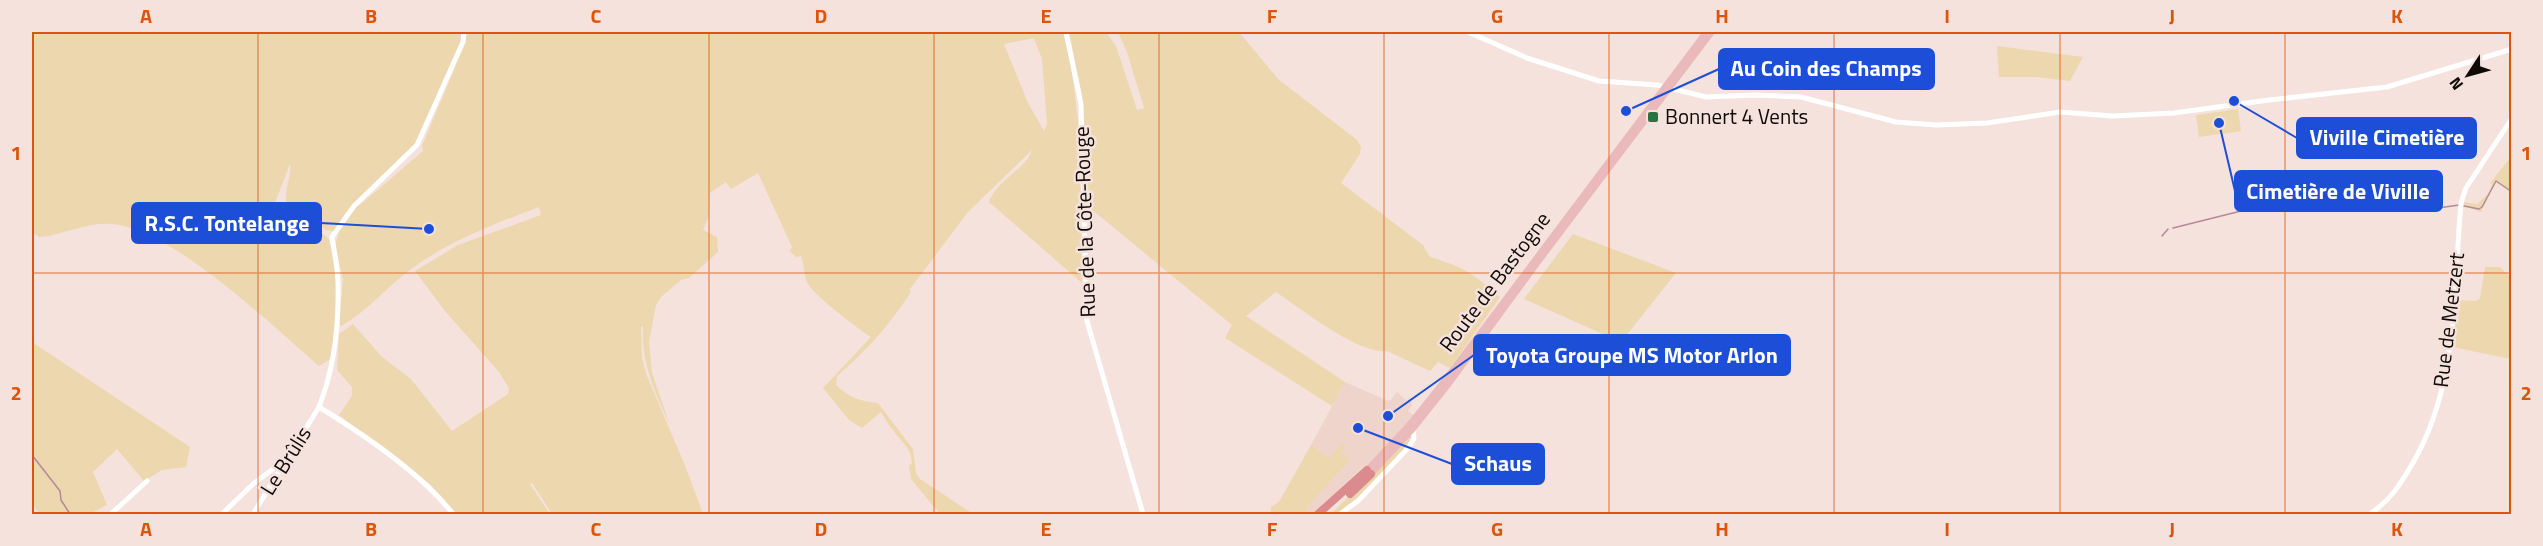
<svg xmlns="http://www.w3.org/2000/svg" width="2543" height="546" viewBox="0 0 2543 546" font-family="'Titillium Web',sans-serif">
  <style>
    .built { fill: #eed4cb }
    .green { fill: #ecd7af; fill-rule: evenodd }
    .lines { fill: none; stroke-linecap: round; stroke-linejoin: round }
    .stream { stroke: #b58999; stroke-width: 1.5 }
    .minor { stroke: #fff; stroke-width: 5 }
    .major { stroke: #e9b9bb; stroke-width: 6 }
    .highway { stroke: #db8b8e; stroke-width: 8 }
    .grid { fill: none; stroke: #dd550c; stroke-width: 1.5; stroke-opacity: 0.55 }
    .poi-dot { fill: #297340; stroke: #f5e2dc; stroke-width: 2 }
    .labels { text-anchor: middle; stroke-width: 5; stroke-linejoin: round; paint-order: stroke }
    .poi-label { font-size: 21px; fill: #0f0a08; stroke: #f5e2dc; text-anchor: start }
    .street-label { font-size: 21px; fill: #0f0a08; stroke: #f5e2dc }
    .leader { fill: none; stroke: #1d4ed8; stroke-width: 2 }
    .callout-dot { fill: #1d4ed8; stroke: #f5e2dc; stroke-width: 2 }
    .callout { fill: #1d4ed8; stroke: #1d4ed8; stroke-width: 2 }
    .callout-label { font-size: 22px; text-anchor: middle; font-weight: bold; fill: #fff }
    .neatline { fill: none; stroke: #dd550c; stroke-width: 2 }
    .grid-label { font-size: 20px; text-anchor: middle; font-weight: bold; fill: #dd550c }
  </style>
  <rect width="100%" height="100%" fill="#f5e2dc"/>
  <polygon class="built" points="1345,382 1386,400 1390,401 1397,392 1407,401 1410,397 1412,405 1408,411 1416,417 1367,470 1363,467 1312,514 1308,512 1307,507 1350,460 1329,458 1311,445"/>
  <g class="green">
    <path d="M32 32H1063C1085 114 1080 199 1082 283L989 202C996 181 1027 168 1032 150L968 212 910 289 911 292C890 324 867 351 837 376L836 385C850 398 859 401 878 403L913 449 916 473 920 479 973 514H940L911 479 909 465 912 464C911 446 902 443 892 429 888 424 884 417 881 412L862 428 849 420 823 388 871 337C858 329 815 296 808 284 803 275 805 265 801 256L796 257 790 251 792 247 758 173 731 189 726 182 710 193 709 216 703 230 717 237 718 252 689 278 681 280 661 297 656 305 649 342 652 373 669 423C654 391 641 362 643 326L641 327 642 359 647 376 686 468 703 514H552L532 483 530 484 550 514H457L430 484 339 415 352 396V387L337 370 339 334 353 324 382 357 411 379 452 431 508 394 509 388 499 372 445 311 415 271 458 245 541 215 539 207C494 224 444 243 406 273 384 290 366 312 341 326L339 323 343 279 335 246 340 228 356 206 360 205 423 151 422 146 456 65 454 64 424 134 364 196 334 231 326 230 311 218 313 208H310L307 215 287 205C283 192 292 176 290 164L274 205 306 219 329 239 338 281 332 358 319 366C272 326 173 229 112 224 92 222 69 231 49 236L39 237 32 232ZM1034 38 1042 59 1047 124 1044 131 1028 103 1004 44Z"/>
    <path d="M1069 32H1106L1116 46 1137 110 1144 108 1127 52 1118 32H1239L1278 79 1357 140 1361 147 1360 154 1341 183 1423 245 1430 257C1465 267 1473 274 1500 297L1450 368 1438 362 1430 371 1387 351C1359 355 1300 308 1276 292L1246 316 1345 382 1332 406 1225 338 1232 325 1085 204 1082 95Z"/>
    <polygon points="1997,46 2083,57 2070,81 2036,77 1999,77"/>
    <polygon points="2238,109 2241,131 2199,137 2196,115"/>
    <polygon points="2511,157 2511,192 2496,181 2481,212 2464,206 2464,202 2477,204 2488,194 2492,185 2490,183"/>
    <polygon points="1573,234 1676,273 1621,342 1524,299"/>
    <polygon points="2485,267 2500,267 2508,275 2511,275 2511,359 2452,347 2456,300 2475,301 2480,299"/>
    <polygon points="32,342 190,447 186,467 162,470 144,481 117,449 93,472 107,505 90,514 39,514 32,503"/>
    <polygon points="1409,436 1412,436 1410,442 1370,487 1337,514 1331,514"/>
    <polygon points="1343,443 1346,446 1341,452 1350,460 1307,507 1308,512 1312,514 1271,514 1271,507 1279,502 1311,445 1329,458"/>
  </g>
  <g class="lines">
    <g class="stream">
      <polyline points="2464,206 2479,209 2482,207 2496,181 2512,192"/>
      <polyline points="2173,228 2241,211 2286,204 2341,210 2374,211 2424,210 2459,205"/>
      <polyline points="2162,236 2168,229"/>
      <polyline points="32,455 60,491 61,500 70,514"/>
    </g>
    <g class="minor">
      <polyline points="1066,32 1081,104 1087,321 1143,514"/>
      <polyline points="1468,32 1527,58 1599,81 1657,85 1706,97 1755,95 1801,97 1896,122 1936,125 1987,123 2060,112 2113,116 2174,113 2269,100 2387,87 2512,49"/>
      <path d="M319 407C363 434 422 474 453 514"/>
      <polyline points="111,514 147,481"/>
      <polyline points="222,514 253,484 285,460"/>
      <path d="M253 514 319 407C334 369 339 324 338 283 338 268 334 252 332 237L354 206 417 145 463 42 464 32"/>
      <polyline points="1340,514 1358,501 1409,447 1414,438 1413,429"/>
      <path d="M2370 514C2390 500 2398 488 2411 466 2459 387 2453 291 2461 203L2466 188 2512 118"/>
    </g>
    <g class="major">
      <polyline points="1367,470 1409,425 1445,380 1706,32"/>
      <polyline points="1371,474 1413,429 1448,385 1538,262 1712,32"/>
    </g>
    <g class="highway">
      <polyline points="1350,494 1371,474"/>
      <polyline points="1318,514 1367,470"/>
    </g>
  </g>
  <path class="grid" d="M258 32V514M483 32V514M709 32V514M934 32V514M1159 32V514M1384 32V514M1609 32V514M1834 32V514M2060 32V514M2285 32V514M32 273H2512"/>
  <rect class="poi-dot" x="1647" y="111" width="12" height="12" rx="3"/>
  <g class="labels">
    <g class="poi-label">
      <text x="1665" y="124">Bonnert 4 Vents</text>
    </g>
    <g class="street-label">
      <text transform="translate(1085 222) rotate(-92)" y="7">Rue de la Côte-Rouge</text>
      <text transform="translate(1495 282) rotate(-53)" y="7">Route de Bastogne</text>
      <text transform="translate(2449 320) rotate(-83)" y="7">Rue de Metzert</text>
      <text transform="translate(286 461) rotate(-58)" y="7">Le Brûlis</text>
    </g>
  </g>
  <path class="leader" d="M1626 111L1719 69M2234 101L2297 138M2219 123L2235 191M429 229L321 223M1388 416L1474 355M1358 428L1452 464"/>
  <g class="callout-dot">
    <circle cx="1626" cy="111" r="6"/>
    <circle cx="2234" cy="101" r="6"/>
    <circle cx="2219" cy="123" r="6"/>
    <circle cx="429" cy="229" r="6"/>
    <circle cx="1388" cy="416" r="6"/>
    <circle cx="1358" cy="428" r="6"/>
  </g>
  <g class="callout">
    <rect x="1719" y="49" width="215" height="40" rx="6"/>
    <rect x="2297" y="118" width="179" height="40" rx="6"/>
    <rect x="2235" y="171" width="207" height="40" rx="6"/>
    <rect x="132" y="203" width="189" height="40" rx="6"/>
    <rect x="1474" y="335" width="316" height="40" rx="6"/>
    <rect x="1452" y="444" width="92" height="40" rx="6"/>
  </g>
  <g class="callout-label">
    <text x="1826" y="76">Au Coin des Champs</text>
    <text x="2387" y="145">Viville Cimetière</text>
    <text x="2338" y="199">Cimetière de Viville</text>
    <text x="227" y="231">R.S.C. Tontelange</text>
    <text x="1632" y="363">Toyota Groupe MS Motor Arlon</text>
    <text x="1498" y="471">Schaus</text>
  </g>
  <rect width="2543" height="546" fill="none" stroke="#f5e2dc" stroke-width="66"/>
  <g transform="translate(2468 75) rotate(234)" stroke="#f5e2dc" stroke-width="4.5" paint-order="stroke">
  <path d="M0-4.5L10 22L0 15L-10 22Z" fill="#0f0a08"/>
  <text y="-9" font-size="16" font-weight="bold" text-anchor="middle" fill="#0f0a08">N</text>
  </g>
  <rect x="33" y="33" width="2477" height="480" class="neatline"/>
  <g class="grid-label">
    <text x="146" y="23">A</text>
    <text x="371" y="23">B</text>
    <text x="596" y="23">C</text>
    <text x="821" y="23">D</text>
    <text x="1046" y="23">E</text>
    <text x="1272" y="23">F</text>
    <text x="1497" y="23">G</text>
    <text x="1722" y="23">H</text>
    <text x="1947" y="23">I</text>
    <text x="2172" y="23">J</text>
    <text x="2397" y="23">K</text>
    <text x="16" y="160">1</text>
    <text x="2526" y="160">1</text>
    <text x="16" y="400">2</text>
    <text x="2526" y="400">2</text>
    <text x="146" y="536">A</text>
    <text x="371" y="536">B</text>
    <text x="596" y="536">C</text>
    <text x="821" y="536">D</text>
    <text x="1046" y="536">E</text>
    <text x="1272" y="536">F</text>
    <text x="1497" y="536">G</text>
    <text x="1722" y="536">H</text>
    <text x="1947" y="536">I</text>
    <text x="2172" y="536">J</text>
    <text x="2397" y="536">K</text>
  </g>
</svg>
